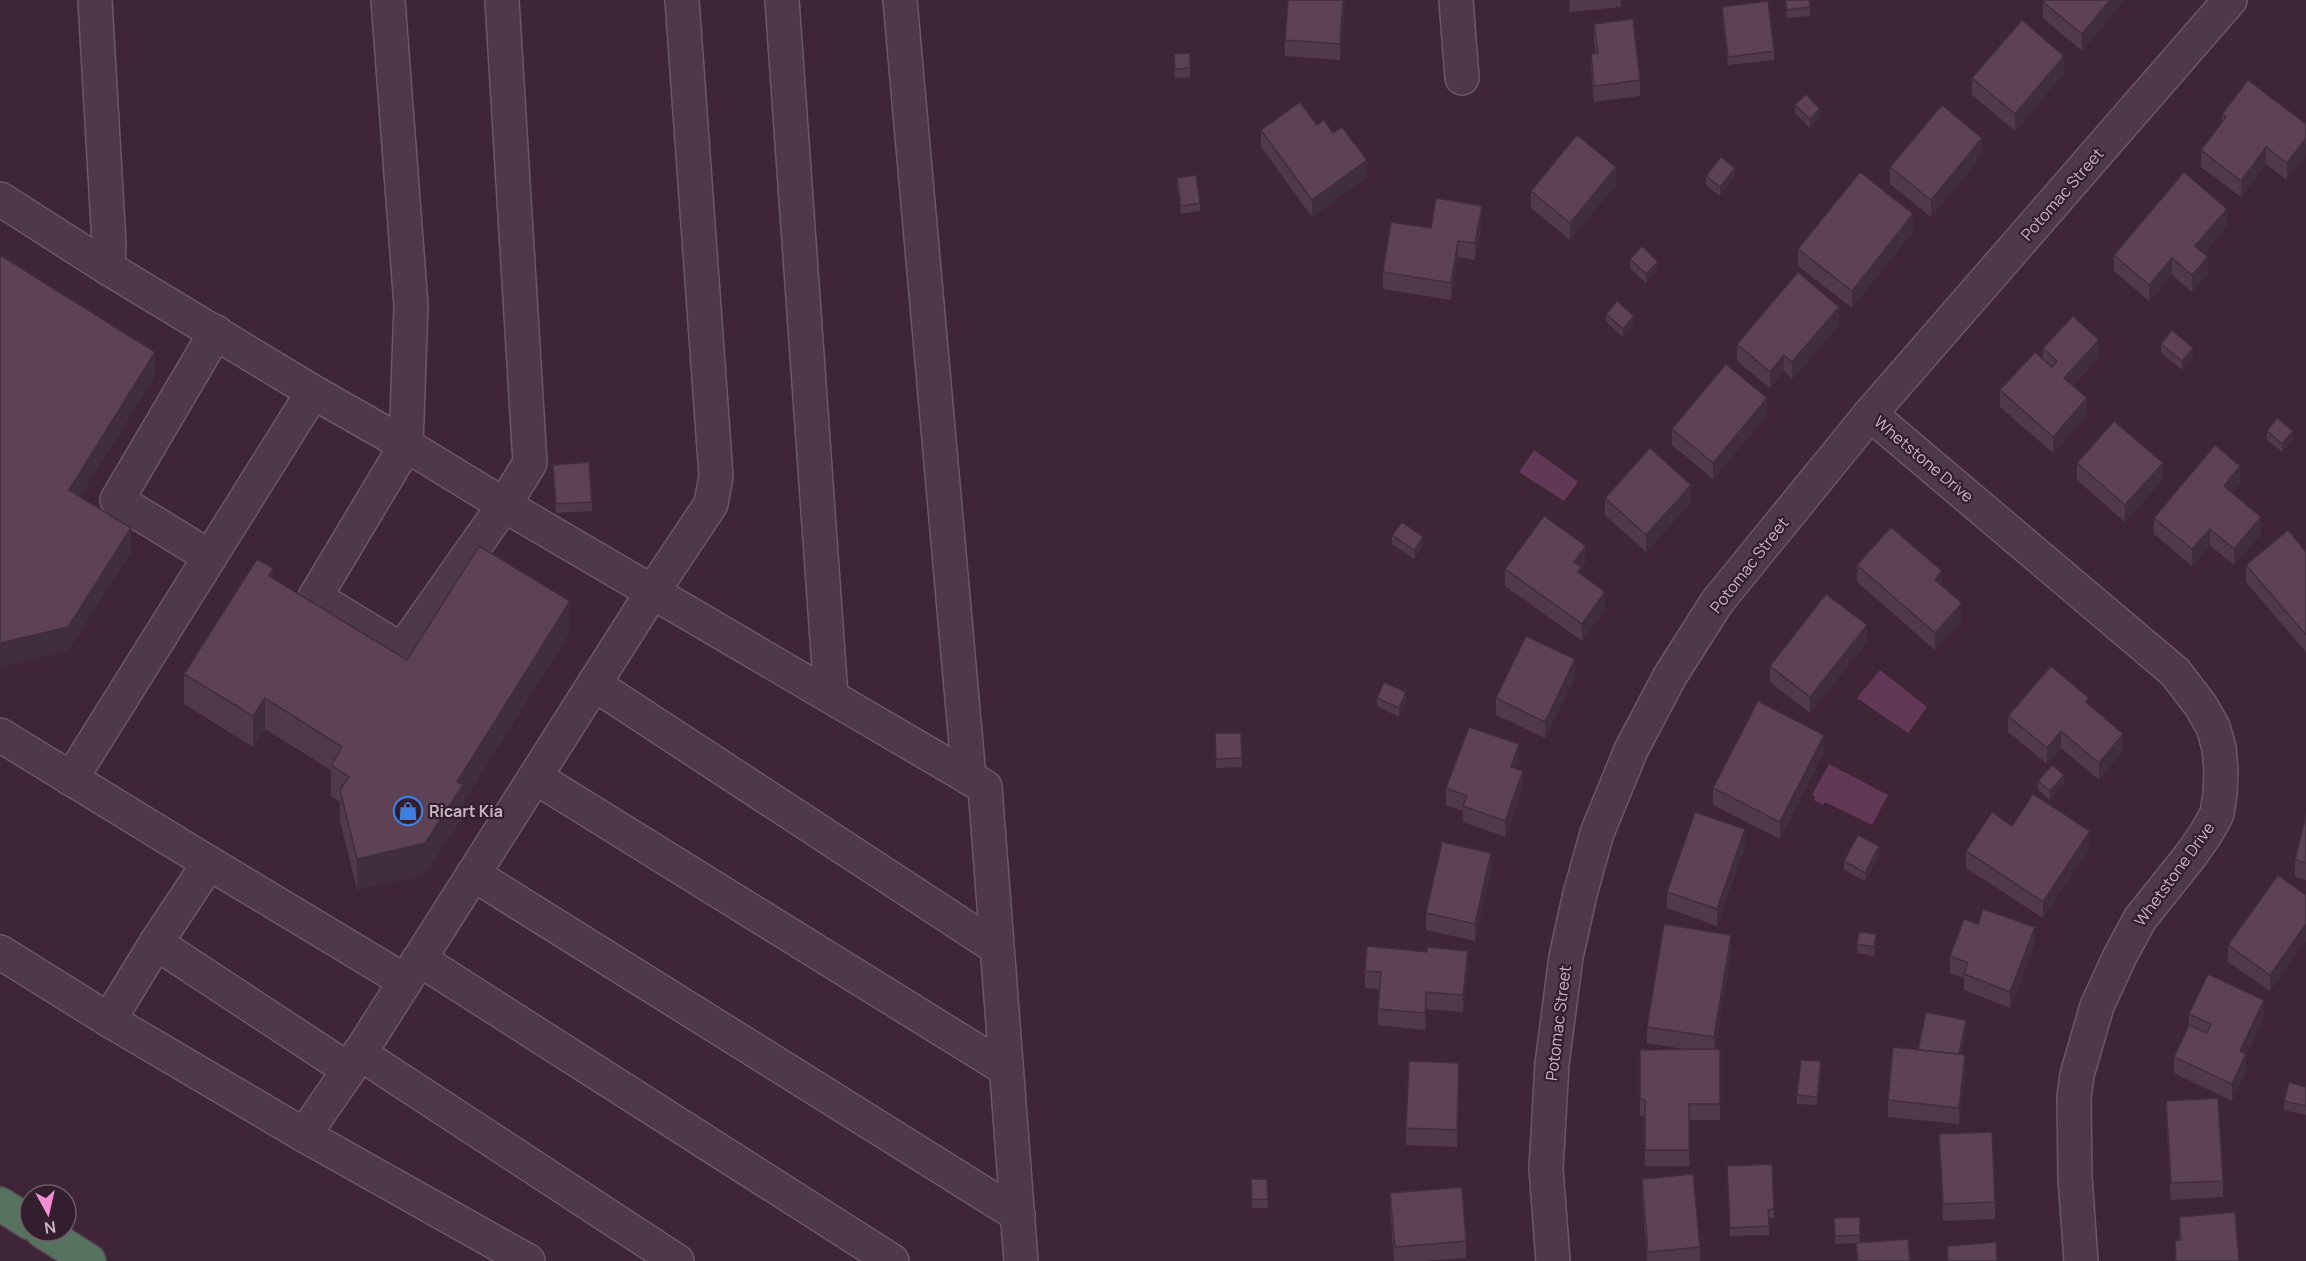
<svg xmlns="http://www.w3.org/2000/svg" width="2306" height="1261" viewBox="0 0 2306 1261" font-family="Manrope,sans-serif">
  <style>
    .water { fill: #623857 }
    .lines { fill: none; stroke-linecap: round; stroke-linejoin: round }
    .minor-casing { stroke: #6c5766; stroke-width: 36 }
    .highway-casing { stroke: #594453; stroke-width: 36 }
    .minor { stroke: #4e3948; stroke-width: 33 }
    .highway { stroke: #57735f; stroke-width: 33 }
    .wall { fill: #50394a }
    .shaded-wall { fill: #412e3c }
    .building { fill: #5d4256; stroke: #412e3c; stroke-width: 1.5 }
    .labels { text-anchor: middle; stroke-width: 4.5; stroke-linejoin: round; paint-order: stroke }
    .street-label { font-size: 16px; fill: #c9b6c3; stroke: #331e2d }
    .poi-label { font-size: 16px; font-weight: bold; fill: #c9b6c3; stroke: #331e2d; text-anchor: start }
  </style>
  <rect width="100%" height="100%" fill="#3e2637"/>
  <g class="water">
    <polygon points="1534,450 1578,482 1564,501 1519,472"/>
    <polygon points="1880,670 1927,707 1908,733 1857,698"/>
    <polygon points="1829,764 1888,795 1872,825 1825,802 1823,805 1814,800 1815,796 1812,795"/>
  </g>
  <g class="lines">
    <g class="minor-casing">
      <g id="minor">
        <polyline points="95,0 109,244 108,268 313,392 406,445 504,505 985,787 1021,1261"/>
        <polyline points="388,0 411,306 406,445 315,597 402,650 504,505 530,463 502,0"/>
        <polyline points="782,0 831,696"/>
        <polyline points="900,0 969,778"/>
        <polyline points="1456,0 1462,78"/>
        <polyline points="0,199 108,268"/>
        <polyline points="1870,414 2175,672 2201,706 2213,727 2219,748 2221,770 2220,794 2217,814 2205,835 2191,855 2140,919 2120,956 2097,1006 2077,1075 2074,1097 2075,1177 2081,1261"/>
        <polyline points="210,557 117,500 216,332"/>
        <polyline points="594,684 997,948"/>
        <polyline points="0,735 209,863 156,943 109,1020"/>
        <polyline points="535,777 1006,1069"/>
        <polyline points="71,779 313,392"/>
        <polyline points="209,863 405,981"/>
        <polyline points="473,874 1018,1215"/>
        <polyline points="156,943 349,1070"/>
        <polyline points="0,952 109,1020 304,1135 528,1261"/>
        <polyline points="419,959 892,1261"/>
        <polyline points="359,1053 677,1261"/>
        <polyline points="304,1135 349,1070 653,591 711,504 716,476 682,0"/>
        <polyline points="1553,1261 1546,1169 1552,1064 1566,957 1580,894 1597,833 1631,750 1670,676 1717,602 1870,414 2230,0"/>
      </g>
    </g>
    <g class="highway-casing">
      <g id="highway">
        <polyline points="0,1204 30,1223"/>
        <polyline points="42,1231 89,1261"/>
      </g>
    </g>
    <use href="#minor" class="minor"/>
    <use href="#highway" class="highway"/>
  </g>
  <g class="wall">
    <polygon points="1288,0 1345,0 1340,60 1285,56 1285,40"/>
    <polygon points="1569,0 1621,0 1621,7 1570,12"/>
    <polygon points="1785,0 1809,0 1810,16 1787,18"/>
    <polygon points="2045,0 2124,0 2082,51 2043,18 2043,2"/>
    <polygon points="1722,7 1774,51 1774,60 1728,65 1722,15"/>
    <polygon points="1594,24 1640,80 1640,96 1594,102 1591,71 1591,54 1596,54 1594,41"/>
    <polygon points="1190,53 1190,77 1175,78 1174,54"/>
    <polygon points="2064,73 2015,131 1972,95 1972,78"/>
    <polygon points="1795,105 1820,117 1810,128 1795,113"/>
    <polygon points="2222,114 2306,124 2287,180 2266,164 2241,197 2201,167 2201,150 2222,123"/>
    <polygon points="1317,125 1367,177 1312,217 1261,147 1261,130"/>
    <polygon points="1982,155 1931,217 1890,184 1890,167"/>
    <polygon points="1706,176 1735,176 1720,196 1706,185"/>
    <polygon points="1177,178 1200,203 1200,211 1181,214 1177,186"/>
    <polygon points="1616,184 1570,240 1531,208 1531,191"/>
    <polygon points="1482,222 1475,260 1458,257 1451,300 1383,289 1383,272 1431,228"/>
    <polygon points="2227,226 2204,253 2208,274 2192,292 2172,275 2149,301 2114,271 2114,255"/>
    <polygon points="1913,231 1852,308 1798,266 1798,249"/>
    <polygon points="1630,259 1658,270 1646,283 1630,268"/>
    <polygon points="1606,314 1634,325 1623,337 1606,322"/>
    <polygon points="1839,324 1792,379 1784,371 1770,388 1737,361 1737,344"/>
    <polygon points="2161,344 2193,356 2182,370 2161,353"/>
    <polygon points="2043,348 2099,356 2073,386 2087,415 2053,453 2000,407 2000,390 2043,359"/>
    <polygon points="1767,415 1713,479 1672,445 1672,429"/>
    <polygon points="2267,431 2293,439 2282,452 2267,440"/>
    <polygon points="2077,463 2163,479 2125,522 2077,480"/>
    <polygon points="553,465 592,502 592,511 556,513"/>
    <polygon points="2240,483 2232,493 2261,534 2234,565 2210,545 2192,566 2154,534 2154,518"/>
    <polygon points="1605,498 1691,502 1646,552 1605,515"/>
    <polygon points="1392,535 1423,545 1414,559 1392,544"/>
    <polygon points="2306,552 2306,652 2246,582 2246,565"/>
    <polygon points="1586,562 1581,569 1581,574 1605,609 1582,641 1505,586 1505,569"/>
    <polygon points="1857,565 1962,620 1935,650 1857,582"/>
    <polygon points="273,579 407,660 570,632 463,802 463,816 425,874 357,890 340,821 340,802 331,796 331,770 265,729 253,747 184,704 184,674"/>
    <polygon points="1867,642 1810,713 1770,682 1770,666"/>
    <polygon points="1575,676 1545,738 1496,715 1496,698"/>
    <polygon points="1377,698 1406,701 1399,717 1377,706"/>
    <polygon points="2089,704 2123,750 2099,780 2061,748 2047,764 2008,732 2008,716"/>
    <polygon points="1215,733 1241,733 1242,767 1216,768"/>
    <polygon points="1824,752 1780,839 1713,805 1713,788"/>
    <polygon points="1519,761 1516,769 1523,788 1505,837 1463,822 1463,811 1446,805 1446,788"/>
    <polygon points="2038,781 2064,783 2050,800 2038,790"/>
    <polygon points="2306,815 2306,880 2295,877 2295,860"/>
    <polygon points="2012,826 2090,848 2043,918 1966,868 1966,851"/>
    <polygon points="1745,846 1717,926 1667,908 1667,892"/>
    <polygon points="1879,855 1865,881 1844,870 1844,861"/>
    <polygon points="1491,870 1475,941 1426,930 1426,913"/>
    <polygon points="2278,875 2270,991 2228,962 2228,945"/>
    <polygon points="1876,942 1874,956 1857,953 1857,944"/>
    <polygon points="2035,944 2010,1008 1964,990 1964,978 1950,973 1950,956"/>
    <polygon points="1731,952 1715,1049 1720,1049 1720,1120 1689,1120 1689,1166 1645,1166 1645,1117 1640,1116 1640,1050 1684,1049 1647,1043 1647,1027"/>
    <polygon points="1468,967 1463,1012 1426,1009 1425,1030 1378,1025 1378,1009 1380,989 1365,988 1365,971"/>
    <polygon points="2189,1014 2264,1017 2246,1055 2246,1071 2232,1101 2174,1073 2174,1057 2189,1025"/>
    <polygon points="1966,1029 1961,1055 1965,1072 1959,1124 1888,1117 1888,1100 1918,1050"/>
    <polygon points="1821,1070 1817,1105 1797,1104 1797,1095"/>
    <polygon points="1459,1079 1457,1147 1406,1145 1406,1128"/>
    <polygon points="2306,1087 2306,1115 2284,1110 2284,1101"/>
    <polygon points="2166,1101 2223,1181 2223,1197 2171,1200 2166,1117"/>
    <polygon points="1939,1134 1995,1202 1995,1219 1943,1221"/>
    <polygon points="1727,1174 1774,1209 1774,1218 1769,1218 1769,1235 1730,1236"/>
    <polygon points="1251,1179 1267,1179 1268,1208 1252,1208"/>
    <polygon points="1642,1179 1700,1247 1700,1261 1647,1261 1642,1195"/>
    <polygon points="1390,1193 1466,1241 1466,1258 1423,1261 1394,1261 1390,1209"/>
    <polygon points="1860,1217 1860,1243 1910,1261 1857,1261 1856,1243 1835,1244 1834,1218"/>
    <polygon points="2179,1217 2239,1261 2175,1261 2175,1240 2179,1240"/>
  </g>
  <g class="shaded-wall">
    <polygon points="1343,0 1345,0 1340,60 1340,44"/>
    <polygon points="2110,0 2124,0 2082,51 2082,34"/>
    <polygon points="2064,56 2064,73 2015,131 2015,114"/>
    <polygon points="1820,109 1820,117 1810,128 1810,119"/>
    <polygon points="1982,138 1982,155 1931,217 1931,200"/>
    <polygon points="2306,138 2306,155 2287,180 2287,163"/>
    <polygon points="2266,147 2266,164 2241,197 2241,181"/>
    <polygon points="1367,160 1367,177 1312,217 1312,200"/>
    <polygon points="1616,167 1616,184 1570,240 1570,223"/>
    <polygon points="1735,168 1735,176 1720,196 1720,187"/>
    <polygon points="1482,206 1482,222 1475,260 1475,243"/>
    <polygon points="2227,209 2227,226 2195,263 2195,246"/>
    <polygon points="1913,214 1913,231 1852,308 1852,291"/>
    <polygon points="1458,241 1458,257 1451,300 1451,283"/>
    <polygon points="2208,257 2208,274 2192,292 2192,275"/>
    <polygon points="2172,258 2172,275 2149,301 2149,285"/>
    <polygon points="1658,262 1658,270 1646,283 1646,274"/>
    <polygon points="1839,307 1839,324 1792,379 1792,362"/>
    <polygon points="1634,316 1634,325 1623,337 1623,329"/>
    <polygon points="2099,340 2099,356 2064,395 2064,378"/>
    <polygon points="2193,348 2193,356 2182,370 2182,361"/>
    <polygon points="155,352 155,376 69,515 69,490"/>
    <polygon points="1784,355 1784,371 1770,388 1770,372"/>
    <polygon points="1767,398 1767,415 1713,479 1713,463"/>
    <polygon points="2087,398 2087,415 2053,453 2053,437"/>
    <polygon points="2293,431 2293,439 2282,452 2282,444"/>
    <polygon points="2163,463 2163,479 2125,522 2125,505"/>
    <polygon points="2240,466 2240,483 2224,502 2224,486"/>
    <polygon points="1691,485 1691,502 1646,552 1646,535"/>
    <polygon points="2261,517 2261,534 2234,565 2234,549"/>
    <polygon points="131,528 131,553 68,651 0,667 0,643"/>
    <polygon points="2210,529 2210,545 2192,566 2192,549"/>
    <polygon points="1423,537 1423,545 1414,559 1414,550"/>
    <polygon points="1586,546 1586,562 1581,569 1581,584 1574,562"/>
    <polygon points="273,568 273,599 269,576"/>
    <polygon points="1942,571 1942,588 1935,580"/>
    <polygon points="1605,592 1605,609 1582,641 1582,624"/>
    <polygon points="570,601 570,632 463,802 463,816 425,874 357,890 357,859 457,782"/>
    <polygon points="1962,603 1962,620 1935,650 1935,633"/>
    <polygon points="1867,625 1867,642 1810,713 1810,697"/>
    <polygon points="1575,659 1575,676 1545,738 1545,722"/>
    <polygon points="1406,692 1406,701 1399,717 1399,708"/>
    <polygon points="265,698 265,729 253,747 253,716"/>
    <polygon points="2061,731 2061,748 2047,764 2047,748"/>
    <polygon points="2123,734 2123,750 2099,780 2099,763"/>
    <polygon points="1824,735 1824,752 1780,839 1780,822"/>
    <polygon points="1519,744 1519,761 1511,784 1511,767"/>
    <polygon points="1523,771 1523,788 1505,837 1505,821"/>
    <polygon points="2064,775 2064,783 2050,800 2050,791"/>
    <polygon points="1745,829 1745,846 1717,926 1717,909"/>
    <polygon points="2090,831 2090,848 2043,918 2043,902"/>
    <polygon points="1879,846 1879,855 1865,881 1865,873"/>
    <polygon points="1491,853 1491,870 1475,941 1475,924"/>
    <polygon points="2306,924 2306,941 2270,991 2270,975"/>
    <polygon points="2035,927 2035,944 2010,1008 2010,992"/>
    <polygon points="1876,934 1876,942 1874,956 1874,947"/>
    <polygon points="1731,935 1731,952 1714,1054 1714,1037"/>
    <polygon points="1468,951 1468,967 1463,1012 1463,995"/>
    <polygon points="1426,992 1426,1009 1425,1030 1425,1013"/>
    <polygon points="2264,1000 2264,1017 2246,1055 2246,1071 2232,1101 2232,1084 2240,1051"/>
    <polygon points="1966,1020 1966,1029 1959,1066 1959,1058"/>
    <polygon points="1965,1055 1965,1072 1959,1124 1959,1108"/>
    <polygon points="1821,1061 1821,1070 1817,1105 1817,1097"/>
  </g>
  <g class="building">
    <polygon points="1288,0 1343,0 1340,44 1285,40"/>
    <polygon points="1785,0 1809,0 1810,7 1787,10"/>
    <polygon points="2045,0 2110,0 2082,34 2043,2"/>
    <polygon points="1768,1 1774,51 1728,57 1722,7"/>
    <polygon points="1633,19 1640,80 1594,86 1591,54 1598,53 1594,24"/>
    <polygon points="2022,20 2064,56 2015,114 1972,78"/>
    <polygon points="1190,53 1190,68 1175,69 1174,54"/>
    <polygon points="2248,80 2306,124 2306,138 2287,163 2266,147 2241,181 2201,150 2226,117 2222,114"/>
    <polygon points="1806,94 1820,109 1810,119 1795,105"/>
    <polygon points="1300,102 1317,125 1324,120 1333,133 1342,127 1367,160 1312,200 1261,130"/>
    <polygon points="1942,105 1982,138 1931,200 1890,167"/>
    <polygon points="1577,135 1616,167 1570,223 1531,191"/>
    <polygon points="1721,157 1735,168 1720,187 1706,176"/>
    <polygon points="1860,172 1913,214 1852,291 1798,249"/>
    <polygon points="2184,172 2227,209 2195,246 2208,257 2192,275 2172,258 2149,285 2114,255"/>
    <polygon points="1196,175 1200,203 1181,206 1177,178"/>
    <polygon points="1436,198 1482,206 1475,243 1458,241 1451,283 1383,272 1391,222 1431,228"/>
    <polygon points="1642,246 1658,262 1646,274 1630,259"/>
    <polygon points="0,255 155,352 69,490 131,528 68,627 0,643"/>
    <polygon points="1798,272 1839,307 1792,362 1784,355 1770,372 1737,344"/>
    <polygon points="1617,301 1634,316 1623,329 1606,314"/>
    <polygon points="2073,316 2099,340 2064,378 2087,398 2053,437 2000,390 2035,352 2052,367 2057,361 2043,348"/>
    <polygon points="2172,330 2193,348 2182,361 2161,344"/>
    <polygon points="1726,364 1767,398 1713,463 1672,429"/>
    <polygon points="2277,418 2293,431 2282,444 2267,431"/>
    <polygon points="2114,421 2163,463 2125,505 2077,463"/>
    <polygon points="2215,445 2240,466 2224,486 2261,517 2234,549 2210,529 2192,549 2154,518"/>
    <polygon points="1650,448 1691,485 1646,535 1605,498"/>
    <polygon points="589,462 592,502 556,504 553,465"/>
    <polygon points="1544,516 1586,546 1574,562 1581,567 1578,572 1605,592 1582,624 1505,569"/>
    <polygon points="1402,522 1423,537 1414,550 1392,535"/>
    <polygon points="1891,527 1942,571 1935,580 1962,603 1935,633 1857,565"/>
    <polygon points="2288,530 2306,552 2306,635 2246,565"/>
    <polygon points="479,546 570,601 457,782 463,785 425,843 357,859 340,790 349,777 331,765 342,747 265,698 253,716 184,674 257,559 273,568 269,576 407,660"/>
    <polygon points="1826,594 1867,625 1810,697 1770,666"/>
    <polygon points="1526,636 1575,659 1545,722 1496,698"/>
    <polygon points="2051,666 2089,698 2086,702 2123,734 2099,763 2061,731 2047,748 2008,716"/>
    <polygon points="1384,682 1406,692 1399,708 1377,698"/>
    <polygon points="1758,701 1824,735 1780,822 1713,788"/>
    <polygon points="1469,727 1519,744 1511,767 1523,771 1505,821 1463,806 1467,796 1446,788"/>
    <polygon points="1215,733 1241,733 1242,758 1216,759"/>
    <polygon points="2052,765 2064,775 2050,791 2038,781"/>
    <polygon points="2033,794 2090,831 2043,902 1966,851 1992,812 2012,826"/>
    <polygon points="1695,812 1745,829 1717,909 1667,892"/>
    <polygon points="2306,815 2306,863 2295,860"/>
    <polygon points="1858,835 1879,846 1865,873 1844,861"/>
    <polygon points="1442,842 1491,853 1475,924 1426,913"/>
    <polygon points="2278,875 2306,895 2306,924 2270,975 2228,945"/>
    <polygon points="1983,909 2035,927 2010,992 1964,974 1968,963 1950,956 1964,919 1978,924"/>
    <polygon points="1664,924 1731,935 1714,1037 1647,1027"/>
    <polygon points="1859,932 1876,934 1874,947 1857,944"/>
    <polygon points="1367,946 1427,952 1427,947 1468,951 1463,995 1426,992 1425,1013 1378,1009 1381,972 1365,971"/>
    <polygon points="2208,974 2264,1000 2240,1051 2246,1054 2232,1084 2174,1057 2189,1025 2207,1033 2211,1024 2189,1014"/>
    <polygon points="1926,1012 1966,1020 1959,1054 1918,1050"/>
    <polygon points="1893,1047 1965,1055 1959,1108 1888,1100"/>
    <polygon points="1720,1049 1720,1104 1689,1104 1689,1150 1645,1150 1645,1100 1640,1099 1640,1050"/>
    <polygon points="1801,1060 1821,1061 1817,1097 1797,1095"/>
    <polygon points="1409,1061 1459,1063 1457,1130 1406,1128"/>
    <polygon points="2289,1082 2306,1087 2306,1106 2284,1101"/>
    <polygon points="2218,1098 2223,1181 2171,1183 2166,1101"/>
    <polygon points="1992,1132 1995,1202 1943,1204 1939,1134"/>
    <polygon points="1772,1164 1774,1209 1768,1210 1769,1226 1730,1228 1727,1166"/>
    <polygon points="1693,1174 1700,1247 1648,1252 1642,1179"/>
    <polygon points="1251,1179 1267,1179 1268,1199 1252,1200"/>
    <polygon points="1462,1187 1466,1241 1395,1247 1390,1193"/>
    <polygon points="2235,1212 2239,1261 2176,1261 2175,1240 2181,1240 2179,1217"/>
    <polygon points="1860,1217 1860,1235 1835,1236 1834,1218"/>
    <polygon points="1908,1239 1910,1261 1858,1261 1856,1243"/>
    <polygon points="1996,1242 1997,1261 1948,1261 1947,1246"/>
  </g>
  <defs>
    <g id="shop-ring" transform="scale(1.5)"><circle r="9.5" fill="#331e2d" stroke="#3f7fe0" stroke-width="1.5"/><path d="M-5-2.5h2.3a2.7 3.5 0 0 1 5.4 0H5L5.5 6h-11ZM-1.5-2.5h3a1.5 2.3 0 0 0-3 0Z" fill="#3f7fe0"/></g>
  </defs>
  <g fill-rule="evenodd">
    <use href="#shop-ring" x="408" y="811"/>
  </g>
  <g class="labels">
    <g class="street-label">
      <text transform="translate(2062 194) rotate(-49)" y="6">Potomac Street</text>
      <text transform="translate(1924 459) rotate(40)" y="6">Whetstone Drive</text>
      <text transform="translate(1749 565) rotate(-52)" y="6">Potomac Street</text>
      <text transform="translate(2174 874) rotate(-54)" y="6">Whetstone Drive</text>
      <text transform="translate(1558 1023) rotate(-83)" y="6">Potomac Street</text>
    </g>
    <g class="poi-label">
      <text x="429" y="817">Ricart Kia</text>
    </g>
  </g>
  <g transform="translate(48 1213) rotate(172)"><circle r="28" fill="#331e2d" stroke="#6f5b69" stroke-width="1.5"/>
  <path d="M0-4.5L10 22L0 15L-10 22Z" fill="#f390d5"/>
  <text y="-9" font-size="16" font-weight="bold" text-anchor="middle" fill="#c9b6c3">N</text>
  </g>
</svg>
